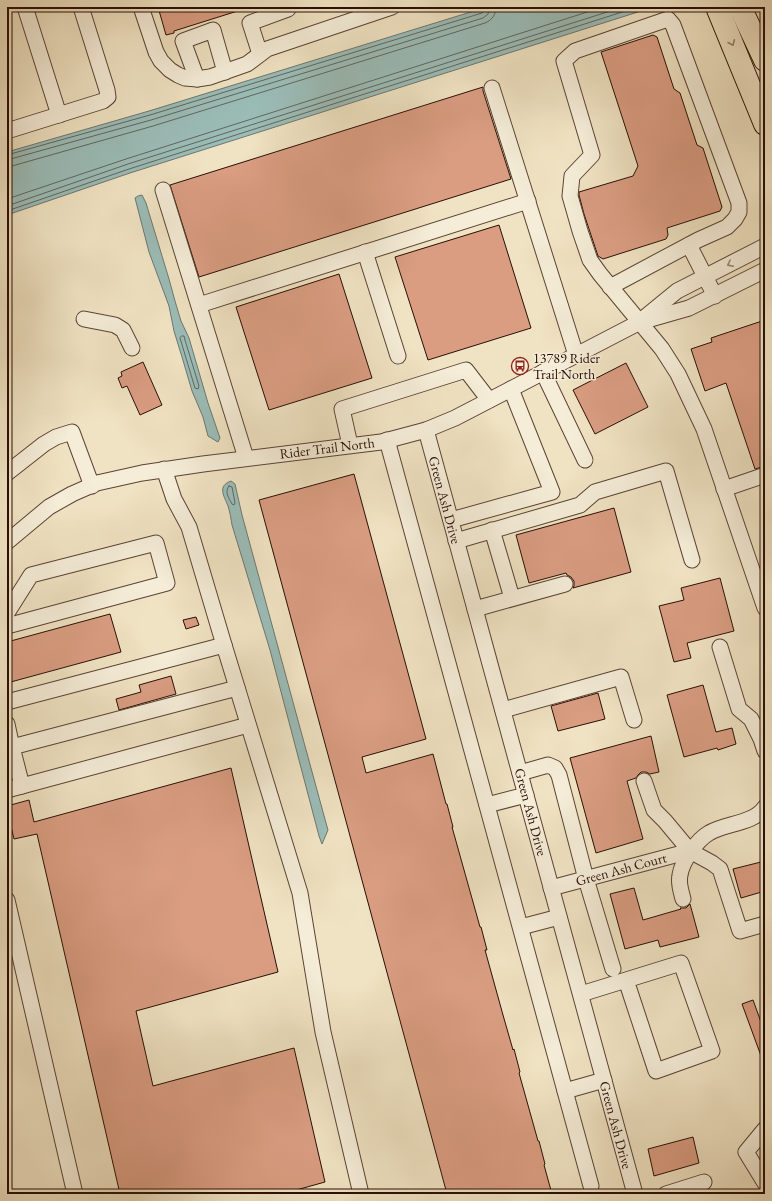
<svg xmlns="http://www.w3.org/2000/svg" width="772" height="1201" viewBox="0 0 772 1201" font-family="'EB Garamond',serif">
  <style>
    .water { fill: #9bbdb8; stroke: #6d7770 }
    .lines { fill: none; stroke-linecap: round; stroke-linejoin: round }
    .shore { stroke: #62665e; stroke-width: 1 }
    .building { fill: #da9d82; stroke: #280e04 }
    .minor-casing { stroke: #5a4334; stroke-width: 17 }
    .highway-casing { stroke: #280e04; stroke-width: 24 }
    .minor { stroke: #f5edd8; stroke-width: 15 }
    .highway { stroke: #f0e3c3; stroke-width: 22 }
    .oneway { stroke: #96836d }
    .oneway2 { stroke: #998979 }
    .labels { text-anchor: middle; stroke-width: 3; stroke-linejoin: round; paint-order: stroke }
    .poi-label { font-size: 14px; fill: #280e04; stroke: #f5edd8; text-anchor: start }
    .street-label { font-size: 14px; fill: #280e04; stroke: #f5edd8 }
  </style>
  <rect width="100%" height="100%" fill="#f0e3c3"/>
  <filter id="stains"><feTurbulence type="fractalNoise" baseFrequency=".005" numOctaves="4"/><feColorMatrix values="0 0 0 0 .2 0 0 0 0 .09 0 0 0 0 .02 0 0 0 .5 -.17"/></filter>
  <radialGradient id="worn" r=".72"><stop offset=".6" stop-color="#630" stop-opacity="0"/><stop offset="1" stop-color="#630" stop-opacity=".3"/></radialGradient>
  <g class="water">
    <polygon points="487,7 646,7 638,12 130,173 7,215 7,152 149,111"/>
    <polygon points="142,195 146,203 169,279 175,301 181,321 189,338 208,403 220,438 218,442 208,436 203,417 192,391 182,357 174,331 169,306 149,252 135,198 138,196"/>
    <path d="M231 481 235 484 242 515 323 812 328 830 322 844 319 836 270 650 232 525C231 519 230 512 228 506 224 496 217 486 231 481Z"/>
  </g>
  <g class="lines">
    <g class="shore">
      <polyline points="7,155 150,115 482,13 484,11 485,7"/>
      <polyline points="7,160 151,120 483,18 488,14 490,7"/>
      <path d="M7 166H12L153 126 485 23C492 20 496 15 496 7"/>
      <polyline points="7,199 126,159 603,7"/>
      <polyline points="7,206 128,164 623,7"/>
      <polyline points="7,211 129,169 638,7"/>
      <polygon points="182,336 184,336 185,340 199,386 198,389 195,388 180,338"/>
      <path d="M229 486 232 487 235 503 234 505 232 504C229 498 224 492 229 486Z"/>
    </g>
  </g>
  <g class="building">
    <polygon points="158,7 244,7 244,9 174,31 174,33 166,35"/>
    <polygon points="653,35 657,37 674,89 680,93 697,145 703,148 722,207 720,211 667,228 668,235 666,239 603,259 598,256 584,214 579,195 579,192 633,176 638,166 601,52"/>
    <polygon points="483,87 483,91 511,179 199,277 170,185"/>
    <polygon points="499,225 531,328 428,360 395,257"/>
    <polygon points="339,274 372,378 269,410 236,307"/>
    <polygon points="765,320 765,466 755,469 726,383 705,391 691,349 712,342 711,338"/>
    <polygon points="143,362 162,405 140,415 127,386 122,388 118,378 122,376 121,372"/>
    <polygon points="626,363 648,407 595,434 573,390"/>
    <polygon points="354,474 426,739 362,757 366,773 433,754 446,804 447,804 453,827 452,827 480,927 481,927 487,950 485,950 503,1015 513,1050 514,1049 520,1072 519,1073 538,1141 539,1141 545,1164 544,1165 552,1194 447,1194 259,500"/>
    <polygon points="614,508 631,572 573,588 574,586 574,581 571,577 567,575 566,573 529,583 516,535"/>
    <polygon points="720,578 734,631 687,643 691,658 674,662 659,606 684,600 681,588"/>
    <polygon points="110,614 121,652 7,683 7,642"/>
    <polygon points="196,617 199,625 186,629 183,620"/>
    <polygon points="171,676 176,694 119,710 116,699 141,692 139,685"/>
    <polygon points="703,685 716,732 732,728 736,744 718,750 717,748 684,757 667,695"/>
    <polygon points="598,693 605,719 558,731 551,706"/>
    <polygon points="651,736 659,772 650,774 646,772 641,772 638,775 636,778 627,781 643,839 596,853 570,758"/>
    <polygon points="231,768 278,972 136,1011 153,1086 294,1048 325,1182 282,1194 120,1194 37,834 14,839 7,810 7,806 29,800 34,822"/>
    <polygon points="765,861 765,891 741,898 733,869"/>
    <polygon points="634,888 643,920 681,909 680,908 686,908 690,904 699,937 660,947 658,940 625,949 610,894"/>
    <polygon points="753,1000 765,1033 765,1064 764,1064 742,1004"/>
    <polygon points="693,1137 699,1163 654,1176 648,1149"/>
  </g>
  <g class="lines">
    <g class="minor-casing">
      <g id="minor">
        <polyline points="25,7 59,115"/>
        <polyline points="141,7 156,52 161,61 170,70 178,75 185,78 197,79 210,77 247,64 267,49 392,7"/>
        <polyline points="260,54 250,23 288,9"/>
        <polyline points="197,79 183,41 213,30 225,72"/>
        <polyline points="492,88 576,355"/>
        <polyline points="7,131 103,101 108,97 107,90 81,7"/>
        <polyline points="163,190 246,458"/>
        <polyline points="689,245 715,296"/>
        <polyline points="365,252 398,356"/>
        <polyline points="610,287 698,240 727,227 735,219 739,212 739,203 673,25 668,19 575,51 564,61 592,155 572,176 570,196 580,231 590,260 600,274 662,349 678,374 704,429 765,608"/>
        <polyline points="199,305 528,201"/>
        <polyline points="644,318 677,291 765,246"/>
        <polyline points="84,319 115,325 123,330 132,348"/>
        <polyline points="543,372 585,460"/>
        <polyline points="426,430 635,1194"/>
        <polyline points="387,440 591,1186"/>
        <polyline points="350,445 342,409 466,370 489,400"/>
        <polyline points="164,469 174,499 189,527 224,645 300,893 323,1032 361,1194"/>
        <polyline points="7,473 44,444 56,437 72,432 92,486"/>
        <polyline points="724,489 765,475"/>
        <polyline points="451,520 552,492 511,389"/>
        <polyline points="492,530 512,598"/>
        <polyline points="456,541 580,505 595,492 666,471 692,560"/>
        <polyline points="7,542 49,507 72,494 97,483 142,473 203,464 381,442 426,430 455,418 640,322 689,308 765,270"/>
        <polyline points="475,609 565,584"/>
        <polyline points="7,613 31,575 156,543 167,583 7,626"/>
        <polyline points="720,647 739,709 751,719 761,739 765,751"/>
        <polyline points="7,702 224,645"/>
        <polyline points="503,710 621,677 634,720"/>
        <polyline points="7,724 12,747"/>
        <polyline points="520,773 548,765 555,768 559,775 586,879 613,969"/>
        <polyline points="644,781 654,810 665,821 690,851 712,863 720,869 740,931 765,924"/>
        <polyline points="22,786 12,747 237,688"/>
        <polyline points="7,790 248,725"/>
        <polyline points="487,805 526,795"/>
        <polyline points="551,888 690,851"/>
        <path d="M683 899C681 891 678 883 680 875 682 861 697 840 709 833 725 823 754 824 765 807"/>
        <polyline points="7,900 75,1194"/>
        <polyline points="521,927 559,917"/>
        <polyline points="581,994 681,963 712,1051 656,1071 626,980"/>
        <polyline points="565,1091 604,1080"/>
        <polyline points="765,1129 746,1152 765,1183"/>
        <polyline points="666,1194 704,1182"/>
      </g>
    </g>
    <g class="highway-casing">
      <g id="highway">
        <polyline points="717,7 765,124"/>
        <polyline points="740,7 765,60"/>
      </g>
    </g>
    <use href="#minor" class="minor"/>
    <use href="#highway" class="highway"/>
  </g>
  <defs><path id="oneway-chevron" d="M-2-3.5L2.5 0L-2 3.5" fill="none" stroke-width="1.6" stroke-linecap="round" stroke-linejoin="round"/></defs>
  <use class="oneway" href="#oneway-chevron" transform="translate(732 43) rotate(67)"/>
  <use class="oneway2" href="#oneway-chevron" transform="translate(730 264) rotate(153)"/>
  <defs>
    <g id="bus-ring" transform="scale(0.9)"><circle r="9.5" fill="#f5edd8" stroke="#8f2418" stroke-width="1.5"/><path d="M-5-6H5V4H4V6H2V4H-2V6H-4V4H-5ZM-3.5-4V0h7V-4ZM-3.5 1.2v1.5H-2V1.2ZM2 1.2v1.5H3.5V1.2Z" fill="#8f2418"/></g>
  </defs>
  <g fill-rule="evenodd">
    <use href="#bus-ring" x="520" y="366"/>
  </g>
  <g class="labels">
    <g class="poi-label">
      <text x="533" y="363">13789 Rider<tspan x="533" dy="16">Trail North</tspan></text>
    </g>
    <g class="street-label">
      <text transform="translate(327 448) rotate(-7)" y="5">Rider Trail North</text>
      <text transform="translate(445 500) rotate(75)" y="5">Green Ash Drive</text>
      <text transform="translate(531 812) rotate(75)" y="5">Green Ash Drive</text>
      <text transform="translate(621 869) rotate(-15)" y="5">Green Ash Court</text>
      <text transform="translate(616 1125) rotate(75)" y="5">Green Ash Drive</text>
    </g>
  </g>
  <rect width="772" height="1201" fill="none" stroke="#f0e3c3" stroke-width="24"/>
  <rect x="8" y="8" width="756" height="1185" fill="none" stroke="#280e04" stroke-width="2"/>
  <rect x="12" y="12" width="748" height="1177" fill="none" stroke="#280e04"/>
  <rect width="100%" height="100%" filter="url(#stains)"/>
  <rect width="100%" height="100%" fill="url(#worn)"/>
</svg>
